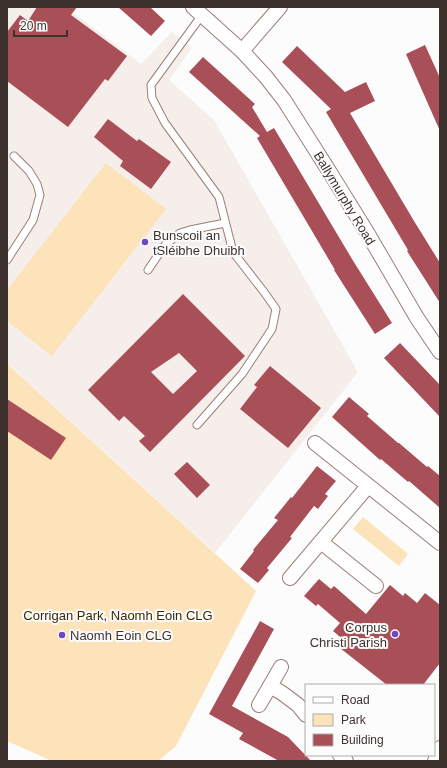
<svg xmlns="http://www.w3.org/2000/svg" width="447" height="768" viewBox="0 0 447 768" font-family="Arial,sans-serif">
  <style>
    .built { fill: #f6eeeb }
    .green { fill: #fde3b9 }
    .building { fill: #a94f57; fill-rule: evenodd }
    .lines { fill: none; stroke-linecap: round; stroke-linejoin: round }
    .service-casing { stroke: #9b7f76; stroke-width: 9 }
    .minor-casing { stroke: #9b7f76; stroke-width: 16 }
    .service { stroke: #fff; stroke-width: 7 }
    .minor { stroke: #fff; stroke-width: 14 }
    .poi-dot { fill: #6c49c2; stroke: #fcfcfc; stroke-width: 1.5 }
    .labels { text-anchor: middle; stroke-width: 4; stroke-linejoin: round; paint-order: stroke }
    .street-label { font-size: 13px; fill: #3e322e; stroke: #fcfcfc }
    .poi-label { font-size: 13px; fill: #3e322e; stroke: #fcfcfc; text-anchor: start }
    .park-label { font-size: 13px; fill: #3c2801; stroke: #fcfcfc }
  </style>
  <rect width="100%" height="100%" fill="#fcfcfc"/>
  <polygon class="built" points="7,7 66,7 141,64 172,32 192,48 169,80 214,120 358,372 215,553 7,364"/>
  <g class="green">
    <polygon points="106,163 166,209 52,356 7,321 7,290"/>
    <polygon points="7,364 256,591 176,746 158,761 52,761 7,741"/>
    <polygon points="363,517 408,554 399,566 353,529"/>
  </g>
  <g class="building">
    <polygon points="37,7 77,7 71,15 127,56 108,81 105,79 68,127 7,81 7,32 20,15 28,21"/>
    <polygon points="118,7 150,7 165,21 151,36"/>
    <polygon points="425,45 440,78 440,131 406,54"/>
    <polygon points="297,46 345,92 366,82 375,101 350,113 414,221 440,263 440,303 407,251 408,250 326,112 331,109 282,62"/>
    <polygon points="203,57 255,104 252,107 267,132 274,128 352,259 392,323 375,334 334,270 335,270 257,138 260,136 189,72"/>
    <polygon points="108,119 137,141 139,139 171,162 151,189 120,166 123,161 94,137"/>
    <path d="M183 294 245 356 150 452 139 441 145 436 124 416 119 421 88 390ZM179 353 197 371 173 394 151 372Z"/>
    <polygon points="400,343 440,385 440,417 384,358"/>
    <polygon points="270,366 321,408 288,448 240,409 257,387 254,385"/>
    <polygon points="349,397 369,414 367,416 398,443 399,443 427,467 428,466 440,476 440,508 409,481 408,482 381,459 380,460 332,417"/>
    <polygon points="7,399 66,438 51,460 7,431"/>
    <polygon points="187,462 210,485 197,498 174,474"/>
    <polygon points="317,466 336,481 325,494 328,496 318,509 314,506 290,537 292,538 267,568 269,570 258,583 240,569 254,551 253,550 278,520 274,518 291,497 292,498"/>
    <polygon points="319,579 331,589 334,586 366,614 390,585 403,596 405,593 417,603 425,593 440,605 440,663 423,685 387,685 340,648 345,641 333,631 340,623 318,604 316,606 304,596"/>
    <polygon points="260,621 274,629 232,706 288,737 311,761 279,761 239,739 243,733 209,714"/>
  </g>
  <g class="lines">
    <g class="service-casing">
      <g id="service">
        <polyline points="7,260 33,220 40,195 37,184 29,171 14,156"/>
        <polyline points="148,270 165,245 180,233 190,230 225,223"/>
        <polyline points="197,425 242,374 272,329 276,309 264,292 233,252 219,197 165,123 152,98 151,85 202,15"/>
      </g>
    </g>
    <g class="minor-casing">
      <g id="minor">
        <polyline points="193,7 242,51 266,77 284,100 329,171 368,234 417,318 440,352"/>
        <polyline points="242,51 280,7"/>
        <polyline points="315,443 440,543"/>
        <polyline points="321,542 376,586"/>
        <polyline points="290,578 368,486"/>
        <polyline points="270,686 282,693 298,705 306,715"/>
        <polyline points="259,705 281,667"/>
        <polyline points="340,755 346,761"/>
        <polyline points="435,761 440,748"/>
      </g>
    </g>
    <use href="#service" class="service"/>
    <use href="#minor" class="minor"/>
  </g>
  <g class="poi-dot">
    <circle cx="145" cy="242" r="4"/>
    <circle cx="395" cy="634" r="4"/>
    <circle cx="62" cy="635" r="4"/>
  </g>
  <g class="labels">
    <g class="street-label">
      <text transform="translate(345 198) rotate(59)" y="5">Ballymurphy Road</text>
    </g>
    <g class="poi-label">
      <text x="153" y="240">Bunscoil an<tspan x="153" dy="15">tSléibhe Dhuibh</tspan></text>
      <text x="387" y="632" text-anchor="end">Corpus<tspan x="387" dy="15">Christi Parish</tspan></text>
      <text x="70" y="640">Naomh Eoin CLG</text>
    </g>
    <g class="park-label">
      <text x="118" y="620">Corrigan Park, Naomh Eoin CLG</text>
    </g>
  </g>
  <rect width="447" height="768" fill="none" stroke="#3e322e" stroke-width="16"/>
  <rect x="305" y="684" width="130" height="72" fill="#fcfcfc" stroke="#b0abaa"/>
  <rect x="313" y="697" width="20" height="6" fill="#ffffff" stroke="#b0abaa"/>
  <text x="341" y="704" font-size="12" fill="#3e322e">Road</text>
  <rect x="313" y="714" width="20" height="12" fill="#fde3b9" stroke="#b0abaa"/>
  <text x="341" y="724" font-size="12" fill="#3e322e">Park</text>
  <rect x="313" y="734" width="20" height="12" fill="#a94f57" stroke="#b0abaa"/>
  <text x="341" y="744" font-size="12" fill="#3e322e">Building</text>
  <path d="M14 30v6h53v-6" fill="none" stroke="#3e322e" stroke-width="2"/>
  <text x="20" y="30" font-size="12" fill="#3e322e" stroke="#fcfcfc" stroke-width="3" paint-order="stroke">20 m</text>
</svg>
